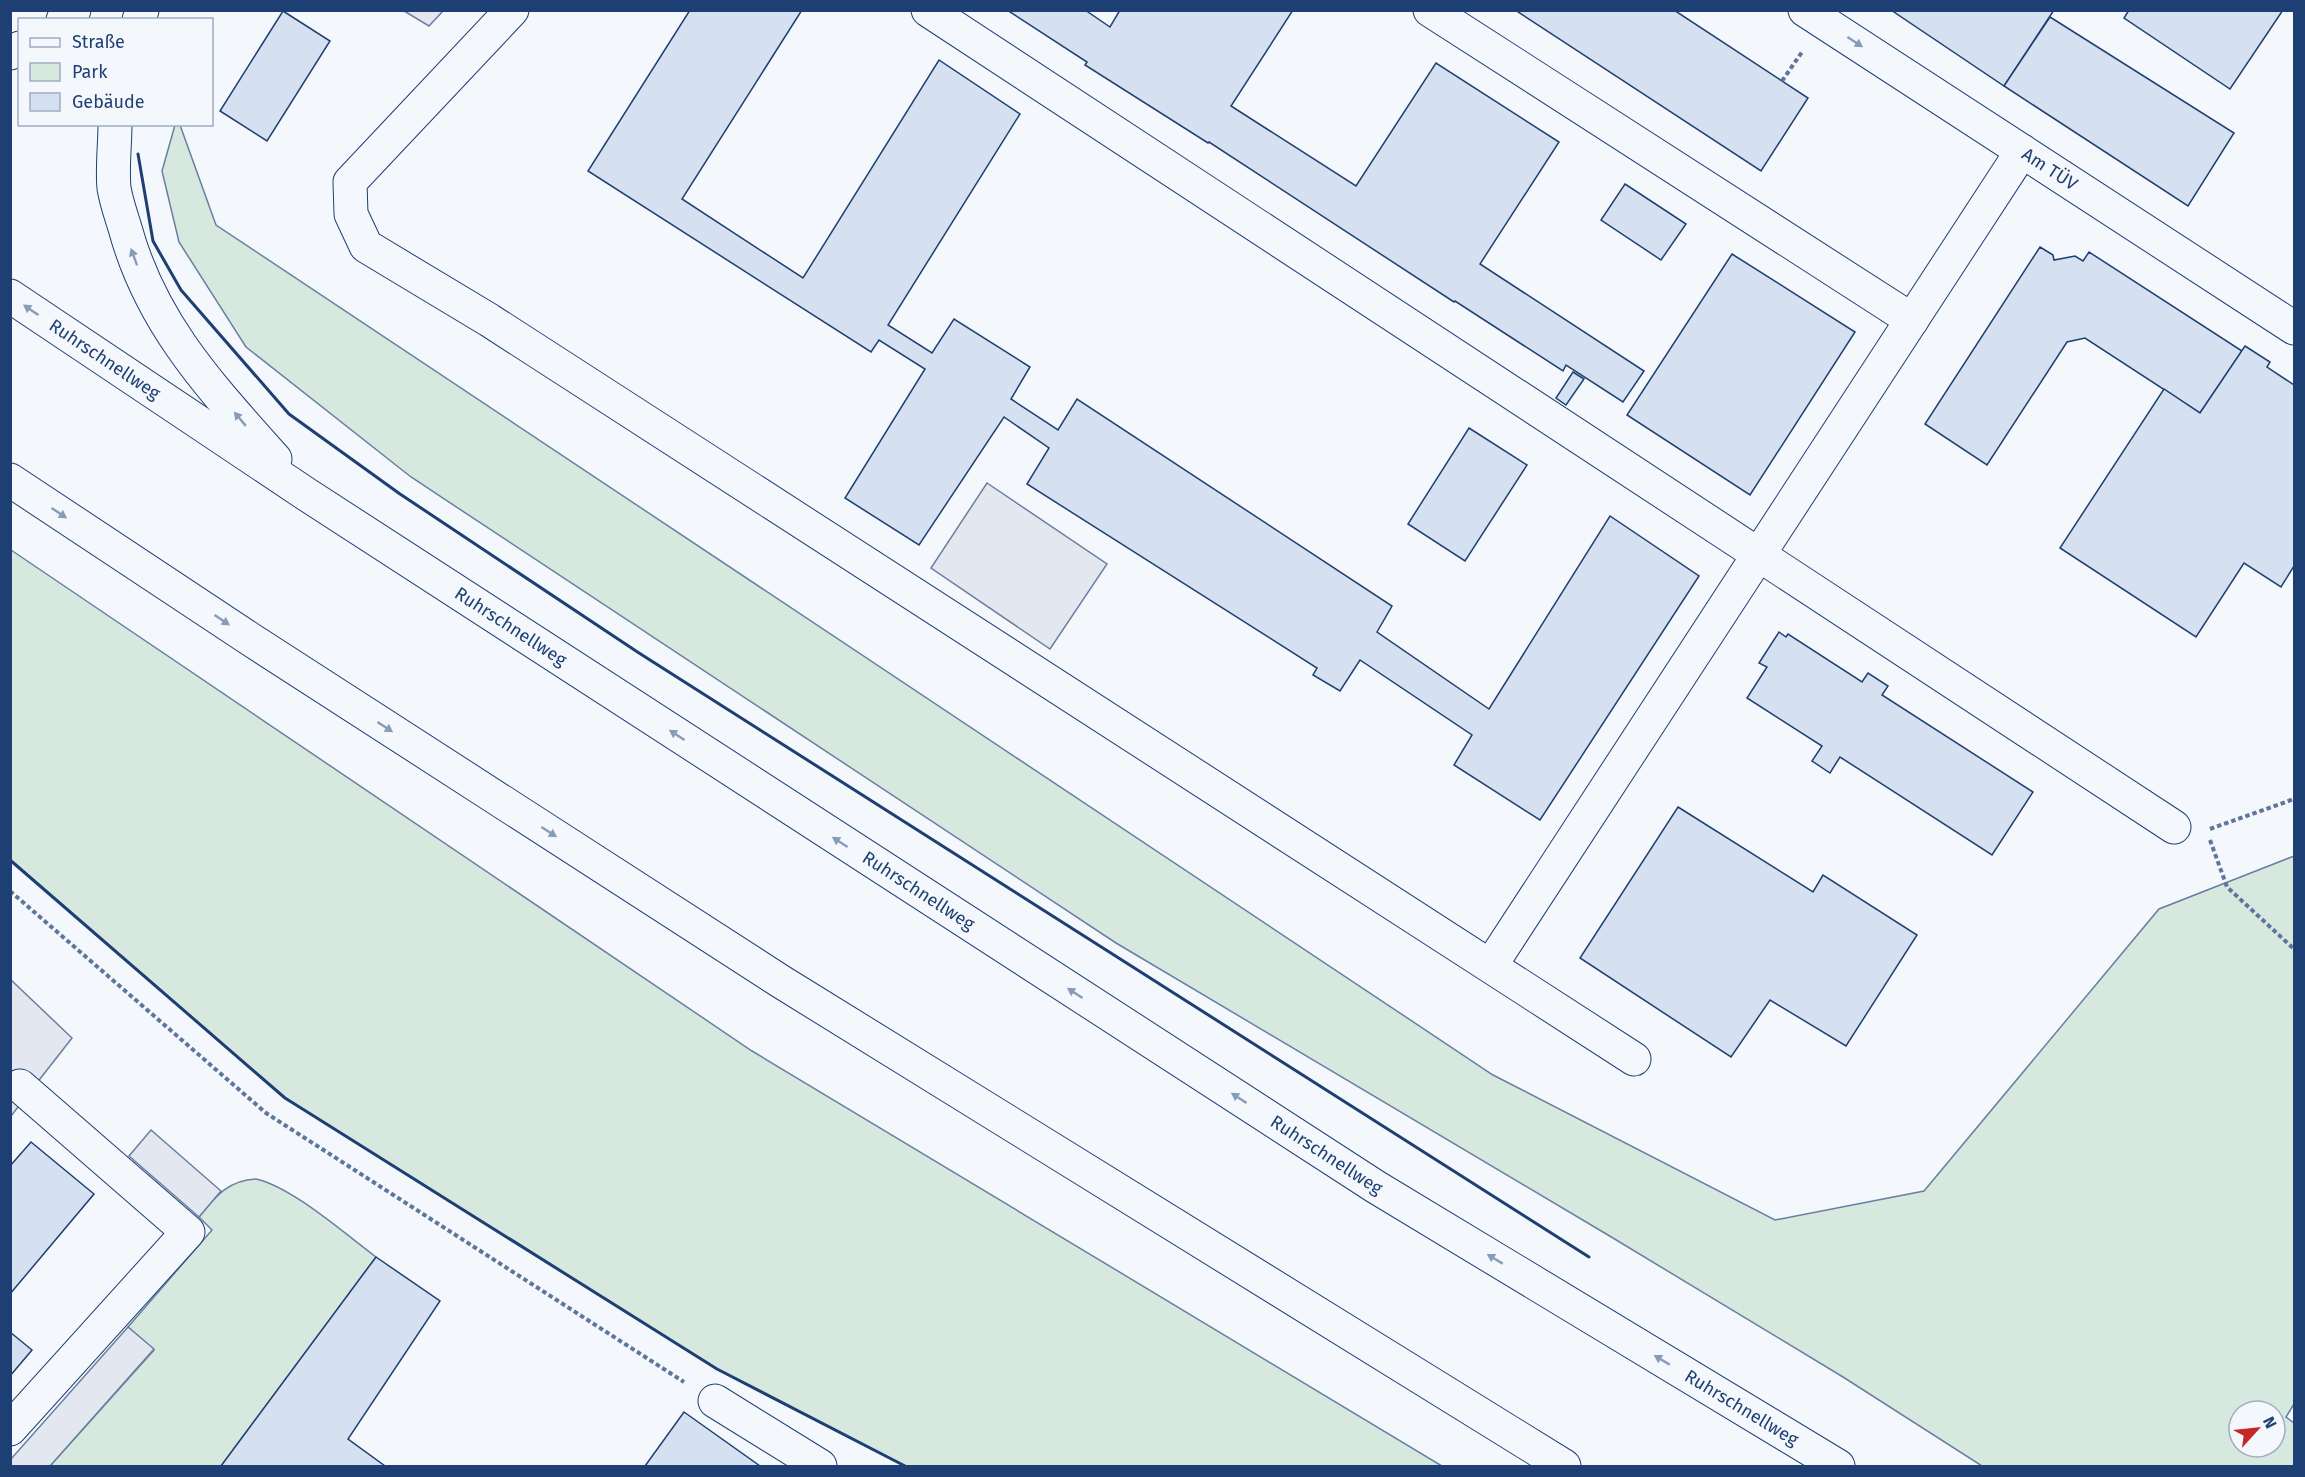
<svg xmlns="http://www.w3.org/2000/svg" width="2305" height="1477" viewBox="0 0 2305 1477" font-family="'Fira Sans',sans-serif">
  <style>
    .green { fill: #d7e8df; stroke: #687fa3; stroke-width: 1.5; fill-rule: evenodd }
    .parking { fill: #e3e8f0; stroke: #687fa3; stroke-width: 1.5 }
    .building { fill: #d5e0f0; stroke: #1d3f73; stroke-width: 1.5 }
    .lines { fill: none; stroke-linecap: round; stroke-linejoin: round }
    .minor-casing { stroke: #1d3f73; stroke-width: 35 }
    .highway-casing { stroke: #1d3f73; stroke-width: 35 }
    .path { stroke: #5e769c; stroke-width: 4; stroke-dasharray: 4.5 3; stroke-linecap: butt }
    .minor { stroke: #f4f7fb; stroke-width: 33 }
    .highway { stroke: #f4f7fb; stroke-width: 33 }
    .wall { stroke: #1d3f73; stroke-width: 3 }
    .oneway { fill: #889bb7 }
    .labels { text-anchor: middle; stroke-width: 4.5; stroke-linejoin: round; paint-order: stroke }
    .street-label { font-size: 18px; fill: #1d3f73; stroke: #f4f7fb }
  </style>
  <rect width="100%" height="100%" fill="#f4f7fb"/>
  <g class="green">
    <path d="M175 125H180L216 225 1493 1075 1775 1220 1924 1191 2159 909 2294 856V1404L2286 1417 2294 1423V1466H1982L1843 1377 1608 1235 1116 943 411 477 246 347 179 242 162 171ZM2239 1411H2275V1447H2239Z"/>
    <polygon points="11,550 752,1051 1442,1466 905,1466 717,1369 285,1098 11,860"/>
    <path d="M256 1179C292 1187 345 1234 376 1257L221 1466H50L154 1350 128 1327 212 1230 199 1217C215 1197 228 1180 256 1179Z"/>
  </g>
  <g class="parking">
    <polygon points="404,11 443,11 429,26"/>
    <polygon points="987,483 1107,564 1050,649 931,568"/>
    <polygon points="10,979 72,1038 11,1116 10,1116"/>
    <polygon points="151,1130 221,1191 199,1217 129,1156"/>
    <polygon points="128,1327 154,1349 50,1466 11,1466 11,1459"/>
  </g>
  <g class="building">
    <polygon points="690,10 802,10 682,199 803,278 939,60 1020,114 888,325 932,353 954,319 1030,367 1011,399 1058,430 1077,399 1392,606 1377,632 1489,709 1610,516 1699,576 1540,820 1454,765 1472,735 1360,660 1340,691 1313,675 1317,668 1027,484 1049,448 1004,417 919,545 845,498 925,369 879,340 871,352 588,171"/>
    <polygon points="1007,10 1085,10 1110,27 1120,10 1293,10 1231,106 1356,186 1436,63 1559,142 1480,264 1644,371 1623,402 1566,365 1563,371 1455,301 1454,302 1209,142 1208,143 1085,65 1087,62"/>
    <polygon points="1515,10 1674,10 1808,98 1761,171"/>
    <polygon points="1891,10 2054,10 2004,86"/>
    <polygon points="2129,10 2283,10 2230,89 2124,18"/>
    <polygon points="283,11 330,41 267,141 220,111"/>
    <polygon points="2050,17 2234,133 2188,206 2004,86"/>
    <polygon points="1625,184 1686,224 1661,260 1601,220"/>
    <polygon points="2040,247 2053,255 2054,260 2075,256 2083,261 2089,252 2242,351 2200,413 2085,338 2067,342 1987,465 1925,424"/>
    <polygon points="1732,254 1855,332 1750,495 1627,415"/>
    <polygon points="2245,346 2270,362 2267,367 2294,385 2294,566 2281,587 2244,563 2196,637 2060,548 2164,389 2200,413"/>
    <polygon points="1573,372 1584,379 1566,405 1556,398"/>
    <polygon points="1469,428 1527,465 1465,561 1408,524"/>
    <polygon points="1779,632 1786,637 1788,634 1862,682 1868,673 1888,686 1882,695 2033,792 1992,855 1840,757 1830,773 1812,761 1822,746 1747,698 1767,667 1759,663"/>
    <polygon points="1678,807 1813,892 1823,875 1917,935 1846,1046 1770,1000 1731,1057 1580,958"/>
    <polygon points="31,1142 94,1194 10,1294 10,1166"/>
    <polygon points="376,1257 440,1301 348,1439 385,1466 221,1466"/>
    <polygon points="10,1332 32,1350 10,1376"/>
    <polygon points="684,1412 760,1466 645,1466"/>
  </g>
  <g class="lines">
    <g class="minor-casing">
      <g id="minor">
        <polyline points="512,10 350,182 351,214 366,246 489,320 1634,1059"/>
        <polyline points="928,10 2174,827"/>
        <polyline points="1430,10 1912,320"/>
        <path id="s1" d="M1805 10 2294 328"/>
        <polyline points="1491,965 2022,151"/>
        <polyline points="715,1401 820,1466"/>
        <polyline points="10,1429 188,1232 20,1086"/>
      </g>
    </g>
    <g class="highway-casing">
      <g id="highway">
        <polyline points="63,20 74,10"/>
        <polyline points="139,20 142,10"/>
        <polyline points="10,53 20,48"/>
        <path d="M115 124C115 145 112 168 114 188 116 201 121 215 125 228 151 324 211 387 275 459"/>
        <path id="s2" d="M10 296 306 494 1376 1187 1838 1466"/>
        <polyline points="10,480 250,639 780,981 1564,1466"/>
      </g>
    </g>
    <g class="path">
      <polyline points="1782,81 1802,52"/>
      <polyline points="2210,829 2294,799"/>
      <polyline points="2210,840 2227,887 2294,949"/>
      <polyline points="10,891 266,1113 684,1382"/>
    </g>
    <use href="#minor" class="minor"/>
    <use href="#highway" class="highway"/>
    <g class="wall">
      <polyline points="138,154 153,241 181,290 289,414 400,494 639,653 1589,1257"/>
      <polyline points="10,860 285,1098 717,1369 905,1466"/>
    </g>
  </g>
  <defs><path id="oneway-solid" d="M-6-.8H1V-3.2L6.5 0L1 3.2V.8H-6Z" transform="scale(1.5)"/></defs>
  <g class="oneway">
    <use href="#oneway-solid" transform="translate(1855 42) rotate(33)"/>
    <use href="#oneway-solid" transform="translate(134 257) rotate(-110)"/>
    <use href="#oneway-solid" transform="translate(31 310) rotate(-146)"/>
    <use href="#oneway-solid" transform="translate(240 419) rotate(-130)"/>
    <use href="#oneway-solid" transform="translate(59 513) rotate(34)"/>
    <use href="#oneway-solid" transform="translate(222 620) rotate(34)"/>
    <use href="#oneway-solid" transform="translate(385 727) rotate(33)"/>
    <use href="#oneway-solid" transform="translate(677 735) rotate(-147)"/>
    <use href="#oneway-solid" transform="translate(549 832) rotate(33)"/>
    <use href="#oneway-solid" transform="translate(840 842) rotate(-147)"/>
    <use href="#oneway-solid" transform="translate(1075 993) rotate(-147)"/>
    <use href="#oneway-solid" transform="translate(1239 1098) rotate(-147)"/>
    <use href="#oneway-solid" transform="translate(1495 1259) rotate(-149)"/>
    <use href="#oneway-solid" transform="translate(1662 1360) rotate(-149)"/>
  </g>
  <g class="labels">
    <g class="street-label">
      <text dy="6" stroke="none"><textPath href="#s1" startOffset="292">Am TÜV</textPath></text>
      <text dy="6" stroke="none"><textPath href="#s2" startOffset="114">Ruhrschnellweg</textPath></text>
      <text dy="6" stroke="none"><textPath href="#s2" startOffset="600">Ruhrschnellweg</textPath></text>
      <text dy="6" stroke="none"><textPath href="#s2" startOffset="1086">Ruhrschnellweg</textPath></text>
      <text dy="6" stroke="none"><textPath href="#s2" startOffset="1572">Ruhrschnellweg</textPath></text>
      <text dy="6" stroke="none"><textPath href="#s2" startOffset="2058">Ruhrschnellweg</textPath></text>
    </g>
  </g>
  <rect width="2305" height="1477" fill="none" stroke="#1d3f73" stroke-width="24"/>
  <rect x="18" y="18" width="195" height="108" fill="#f4f7fb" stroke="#9eadc5" stroke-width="1.5"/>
  <rect x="30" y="38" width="30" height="9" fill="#f4f7fb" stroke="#9eadc5" stroke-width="1.5"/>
  <text x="72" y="48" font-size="18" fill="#1d3f73">Straße</text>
  <rect x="30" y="63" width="30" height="18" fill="#d7e8df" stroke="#9eadc5" stroke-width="1.5"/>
  <text x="72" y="78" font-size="18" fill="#1d3f73">Park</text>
  <rect x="30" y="93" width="30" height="18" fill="#d5e0f0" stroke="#9eadc5" stroke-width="1.5"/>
  <text x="72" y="108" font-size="18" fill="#1d3f73">Gebäude</text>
  <g transform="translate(2257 1429) rotate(63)"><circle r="28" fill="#f4f7fb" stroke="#9eadc5" stroke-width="1.5"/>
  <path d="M0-4.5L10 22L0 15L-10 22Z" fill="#c62828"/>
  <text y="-9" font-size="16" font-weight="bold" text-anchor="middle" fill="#1d3f73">N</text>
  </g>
</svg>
